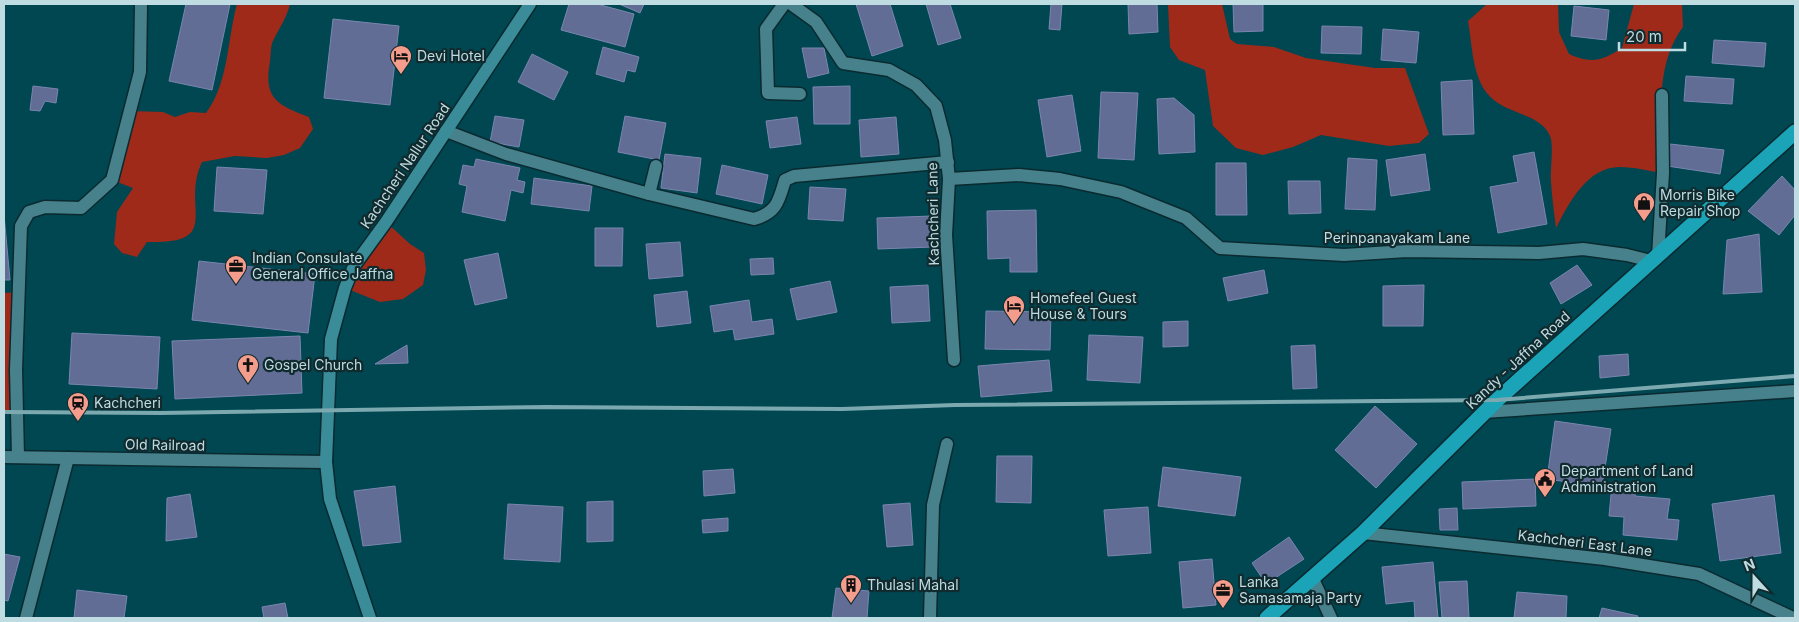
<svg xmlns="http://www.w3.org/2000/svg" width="1799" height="622" viewBox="0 0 1799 622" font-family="Inter,sans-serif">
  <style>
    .green { fill: #9f2a19 }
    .building { fill: #616d95; stroke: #7a86af }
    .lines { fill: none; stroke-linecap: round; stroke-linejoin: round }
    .street-casing { stroke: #0a2a30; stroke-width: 15 }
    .secondary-casing { stroke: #0a2a30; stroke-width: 15 }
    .highway-casing { stroke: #0a2a30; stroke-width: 18 }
    .street { stroke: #47818c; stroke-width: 12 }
    .secondary { stroke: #3a8c99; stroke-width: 12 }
    .highway { stroke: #1ba4b8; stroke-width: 15 }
    .rail { stroke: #7ca8af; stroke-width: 4 }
    .labels { text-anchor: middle; stroke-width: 4.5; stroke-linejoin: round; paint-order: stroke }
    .poi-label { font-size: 14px; fill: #bfdce2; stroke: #112a2e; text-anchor: start }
    .street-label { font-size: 14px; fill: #bfdce2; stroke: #112a2e }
  </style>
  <rect width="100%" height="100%" fill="#004751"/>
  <g class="green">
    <path d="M237 4H290C287 17 280 27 274 39 270 45 271 55 270 62 263 99 278 105 309 117L313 129 300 148 284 155 267 158 235 156 202 162C180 208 225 244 147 242L137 257 122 253 114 244 117 212 133 188 112 180 130 111 163 112 175 117 190 112 206 113C229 82 227 40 237 4Z"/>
    <polygon points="1168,4 1222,4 1230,39 1237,44 1274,47 1306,58 1375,68 1405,68 1429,134 1419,143 1389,146 1321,135 1293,147 1263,155 1236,148 1213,126 1205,70 1179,60 1170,47"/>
    <path d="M1487 4H1558L1559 32 1569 54C1592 64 1601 61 1622 48L1634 4H1682L1683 27C1653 67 1662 125 1663 173 1649 171 1634 167 1620 167 1587 167 1569 203 1556 228 1554 213 1552 197 1551 182 1550 172 1554 144 1550 136 1539 111 1504 116 1486 92 1472 73 1472 43 1468 21Z"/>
    <polygon points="386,222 410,244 424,253 426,270 423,285 403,299 380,302 345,288"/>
    <polygon points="17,292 17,412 4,412 4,293"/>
  </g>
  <g class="building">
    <polygon points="186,4 230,4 212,90 169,81"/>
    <polygon points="569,4 597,4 634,14 625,47 561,30"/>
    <polygon points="619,4 644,4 640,13"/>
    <polygon points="856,4 890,4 903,46 872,56"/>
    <polygon points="926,4 950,4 961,38 938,45"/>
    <polygon points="1051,4 1062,4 1060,30 1049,29"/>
    <polygon points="1128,4 1157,4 1158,32 1129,34"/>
    <polygon points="1233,4 1263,4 1263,31 1234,32"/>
    <polygon points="1574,6 1609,10 1606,40 1571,36"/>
    <polygon points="333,19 399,26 390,105 324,98"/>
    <polygon points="1322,26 1362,27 1361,54 1321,53"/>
    <polygon points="1383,29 1419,32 1416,63 1381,60"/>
    <polygon points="1714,40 1766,43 1764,67 1712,63"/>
    <polygon points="603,47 639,57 635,72 627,70 624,82 596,74"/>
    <polygon points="802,48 824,48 829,73 808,78"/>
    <polygon points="532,54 568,72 554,100 518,82"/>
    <polygon points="1686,76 1734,79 1732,104 1684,101"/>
    <polygon points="1472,80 1474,134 1443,135 1441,82"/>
    <polygon points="33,86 58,89 56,103 45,101 40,111 30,110"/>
    <polygon points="850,86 850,124 814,124 813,87"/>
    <polygon points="1101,92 1138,93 1134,160 1098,158"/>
    <polygon points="1072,95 1081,151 1047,157 1038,100"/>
    <polygon points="1174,98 1194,115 1195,152 1159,154 1157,99"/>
    <polygon points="495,116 524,120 519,147 490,142"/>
    <polygon points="625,116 666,123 659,160 618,152"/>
    <polygon points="797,117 801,144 770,148 766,121"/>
    <polygon points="896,117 899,154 861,157 859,120"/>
    <polygon points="1670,144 1724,150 1720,174 1667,166"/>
    <polygon points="1534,152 1547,224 1498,233 1490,187 1518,182 1513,156"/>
    <polygon points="665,154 701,158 697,193 661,188"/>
    <polygon points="1425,154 1430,190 1391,196 1386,160"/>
    <polygon points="1348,158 1377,160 1375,210 1345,209"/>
    <polygon points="476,159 520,168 517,180 525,182 523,193 511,190 505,221 462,212 467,186 459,184 463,165 474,167"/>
    <polygon points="1216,163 1246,163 1247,215 1216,215"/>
    <polygon points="722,165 768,175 762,204 716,194"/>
    <polygon points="217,167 267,170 263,214 214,211"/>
    <polygon points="1782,176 1795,190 1795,215 1779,235 1748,211"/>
    <polygon points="534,178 592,186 589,211 531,204"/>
    <polygon points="1288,181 1320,181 1321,213 1289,214"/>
    <polygon points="810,187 846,189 843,221 808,219"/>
    <polygon points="1036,210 1037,272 1010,272 1010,258 988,259 987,211"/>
    <polygon points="4,215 10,280 4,280"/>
    <polygon points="932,216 933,247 878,249 877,218"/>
    <polygon points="595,228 623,228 622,266 595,266"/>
    <polygon points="1759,234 1762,292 1723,294 1727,240"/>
    <polygon points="680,242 683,276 649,279 646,244"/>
    <polygon points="498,253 507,298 475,305 464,260"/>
    <polygon points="773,258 774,274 751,275 750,259"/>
    <polygon points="199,261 315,274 308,333 192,320"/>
    <polygon points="1577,265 1592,285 1561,304 1550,283"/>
    <polygon points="1264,270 1268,293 1228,301 1223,278"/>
    <polygon points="830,281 837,312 797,320 790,289"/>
    <polygon points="928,285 930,321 892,323 890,287"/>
    <polygon points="1424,285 1423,326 1383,326 1383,286"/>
    <polygon points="687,291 691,323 657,327 654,295"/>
    <polygon points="749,300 752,322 772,319 774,334 735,340 733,329 714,332 710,306"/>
    <polygon points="986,311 1051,312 1050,350 985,349"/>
    <polygon points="1188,321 1188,346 1163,347 1163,322"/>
    <polygon points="72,333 160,337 157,389 69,384"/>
    <polygon points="1089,335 1143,337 1140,383 1087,380"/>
    <polygon points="300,336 302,393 175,399 172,341"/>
    <polygon points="407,345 408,363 375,364"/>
    <polygon points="1315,345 1317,388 1293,389 1291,346"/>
    <polygon points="1628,354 1629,375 1600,378 1599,356"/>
    <polygon points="1049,360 1052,391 981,397 978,366"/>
    <polygon points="1375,406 1417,444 1376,488 1335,450"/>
    <polygon points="1555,421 1611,429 1602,487 1547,479"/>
    <polygon points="997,456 1032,456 1031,503 996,502"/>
    <polygon points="1163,467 1241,477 1235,516 1158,506"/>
    <polygon points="733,469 735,493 704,496 703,471"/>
    <polygon points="1535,479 1536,506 1463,509 1462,482"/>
    <polygon points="1612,484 1636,486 1635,496 1670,499 1667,519 1679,520 1677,540 1623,535 1624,517 1609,516"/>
    <polygon points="395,486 401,542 363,546 354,491"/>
    <polygon points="190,494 197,537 166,541 167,498"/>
    <polygon points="1774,495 1781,553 1720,561 1712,504"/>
    <polygon points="613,501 613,541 587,542 587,502"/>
    <polygon points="910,503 913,545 887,547 883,505"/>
    <polygon points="508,504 563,507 560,562 504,559"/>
    <polygon points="1148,507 1151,553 1108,556 1104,510"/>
    <polygon points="1457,508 1458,530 1440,530 1439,509"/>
    <polygon points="728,518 728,531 703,533 702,520"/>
    <polygon points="1289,537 1304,559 1266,584 1252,563"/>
    <polygon points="4,554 20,557 8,601 4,600"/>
    <polygon points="1212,559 1216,605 1183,608 1179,562"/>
    <polygon points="1433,562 1438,618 1415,618 1414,601 1386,604 1382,567"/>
    <polygon points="1467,581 1469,618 1442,618 1439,582"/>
    <polygon points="836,588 869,591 867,618 832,618"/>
    <polygon points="77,590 127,596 124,618 74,618"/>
    <polygon points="1517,592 1567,596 1566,618 1514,618"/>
    <polygon points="285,603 288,618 264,618 262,607"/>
    <polygon points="1602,608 1638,616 1637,618 1599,618"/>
  </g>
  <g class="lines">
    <g class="street-casing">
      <g id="street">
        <polyline points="784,4 766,29 768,93 800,94"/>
        <polyline points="791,4 816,22 843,63 889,70 916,85 936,106 945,140 949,179 946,235 954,360"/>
        <path d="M446 131 506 154 649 194 754 219C777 213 779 200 785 180L794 176 948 162"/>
        <polyline points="949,179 1019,175 1060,179 1121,192 1186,218 1220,248 1344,255 1407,251 1539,253 1583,249 1627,255 1651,261"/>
        <polyline points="649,194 656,166"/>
        <polyline points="1658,256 1663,173 1662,95"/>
        <polyline points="1484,412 1795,391"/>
        <polyline points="4,457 326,462"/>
        <polyline points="18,457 16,370 21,226 29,212 45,207 81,208 112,180 140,72 141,4"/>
        <polyline points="1363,533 1605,559 1699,574 1793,618"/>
        <polyline points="1312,577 1331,618"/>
        <polyline points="26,618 68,458"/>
        <polyline points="930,618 933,505 947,444"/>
      </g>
    </g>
    <g class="secondary-casing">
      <polyline id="secondary" points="370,618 330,499 326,462 331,339 345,288 354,266 386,222 530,4"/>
    </g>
    <g class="highway-casing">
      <polyline id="highway" points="1267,618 1363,533 1497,400 1795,132"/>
    </g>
    <use href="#street" class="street"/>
    <use href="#secondary" class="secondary"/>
    <use href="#highway" class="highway"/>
    <polyline class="rail" points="4,412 161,413 546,407 842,409 955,405 1497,400 1795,376"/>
  </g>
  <defs>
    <g id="hotel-pin" transform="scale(1.125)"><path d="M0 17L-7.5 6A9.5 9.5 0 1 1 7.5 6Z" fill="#f49d8d" stroke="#112a2e"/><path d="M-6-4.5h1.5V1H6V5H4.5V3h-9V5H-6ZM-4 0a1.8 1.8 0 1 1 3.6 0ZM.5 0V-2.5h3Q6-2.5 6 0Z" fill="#111"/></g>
    <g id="shop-pin" transform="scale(1.125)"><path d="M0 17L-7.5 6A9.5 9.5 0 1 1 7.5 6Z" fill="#f49d8d" stroke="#112a2e"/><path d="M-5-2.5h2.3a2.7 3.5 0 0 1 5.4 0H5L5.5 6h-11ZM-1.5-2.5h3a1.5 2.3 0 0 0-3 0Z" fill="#111"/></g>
    <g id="office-pin" transform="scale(1.125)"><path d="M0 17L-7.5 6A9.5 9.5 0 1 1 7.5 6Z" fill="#f49d8d" stroke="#112a2e"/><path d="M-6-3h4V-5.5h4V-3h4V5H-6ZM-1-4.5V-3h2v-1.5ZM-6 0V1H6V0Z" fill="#111"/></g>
    <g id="church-pin" transform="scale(1.125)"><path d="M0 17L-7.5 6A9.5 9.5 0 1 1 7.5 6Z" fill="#f49d8d" stroke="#112a2e"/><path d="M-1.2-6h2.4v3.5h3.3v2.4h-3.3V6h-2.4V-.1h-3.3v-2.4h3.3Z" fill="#111"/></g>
    <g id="station-pin" transform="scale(1.125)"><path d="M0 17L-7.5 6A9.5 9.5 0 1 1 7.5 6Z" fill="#f49d8d" stroke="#112a2e"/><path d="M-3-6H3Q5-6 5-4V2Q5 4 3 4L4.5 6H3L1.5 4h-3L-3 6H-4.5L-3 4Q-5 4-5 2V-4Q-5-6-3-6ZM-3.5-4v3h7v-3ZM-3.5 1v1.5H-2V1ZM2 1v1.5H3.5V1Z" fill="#111"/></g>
    <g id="civic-pin" transform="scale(1.125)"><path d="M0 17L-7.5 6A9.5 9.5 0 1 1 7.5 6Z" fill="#f49d8d" stroke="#112a2e"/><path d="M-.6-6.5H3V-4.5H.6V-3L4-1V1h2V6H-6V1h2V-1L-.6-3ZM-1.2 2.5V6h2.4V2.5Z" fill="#111"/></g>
    <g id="building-pin" transform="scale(1.125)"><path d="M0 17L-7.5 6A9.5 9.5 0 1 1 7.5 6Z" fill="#f49d8d" stroke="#112a2e"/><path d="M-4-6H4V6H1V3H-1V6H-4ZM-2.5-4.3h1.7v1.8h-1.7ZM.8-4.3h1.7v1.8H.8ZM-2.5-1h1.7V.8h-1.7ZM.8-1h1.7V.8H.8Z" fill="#111"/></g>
  </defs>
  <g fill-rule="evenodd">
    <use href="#hotel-pin" x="401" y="56"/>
    <use href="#shop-pin" x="1644" y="203"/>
    <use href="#office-pin" x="236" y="266"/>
    <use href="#hotel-pin" x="1014" y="306"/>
    <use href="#church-pin" x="248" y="365"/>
    <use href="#station-pin" x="78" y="403"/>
    <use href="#civic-pin" x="1545" y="479"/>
    <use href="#building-pin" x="851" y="585"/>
    <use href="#office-pin" x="1223" y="590"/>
  </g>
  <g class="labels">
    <g class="poi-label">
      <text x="417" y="61">Devi Hotel</text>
      <text x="1660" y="200">Morris Bike<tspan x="1660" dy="16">Repair Shop</tspan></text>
      <text x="252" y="263">Indian Consulate<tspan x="252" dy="16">General Office Jaffna</tspan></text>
      <text x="1030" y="303">Homefeel Guest<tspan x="1030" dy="16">House &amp; Tours</tspan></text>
      <text x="264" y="370">Gospel Church</text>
      <text x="94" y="408">Kachcheri</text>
      <text x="1561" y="476">Department of Land<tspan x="1561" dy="16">Administration</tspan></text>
      <text x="1239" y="587">Lanka<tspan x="1239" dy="16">Samasamaja Party</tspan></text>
      <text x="867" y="590">Thulasi Mahal</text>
    </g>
    <g class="street-label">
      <text transform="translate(405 166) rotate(-56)" y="5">Kachcheri Nallur Road</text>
      <text transform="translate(933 214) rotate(-91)" y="5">Kachcheri Lane</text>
      <text x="1397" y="243">Perinpanayakam Lane</text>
      <text transform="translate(1518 360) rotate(-43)" y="5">Kandy - Jaffna Road</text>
      <text transform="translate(165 445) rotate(1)" y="5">Old Railroad</text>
      <text transform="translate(1585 543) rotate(7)" y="5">Kachcheri East Lane</text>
    </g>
  </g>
  <rect width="1799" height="622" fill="none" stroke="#bfdce2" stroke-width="10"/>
  <g transform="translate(1754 577) rotate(339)" stroke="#112a2e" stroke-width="4" paint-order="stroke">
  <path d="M0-4L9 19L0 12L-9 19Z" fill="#bfdce2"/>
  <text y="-8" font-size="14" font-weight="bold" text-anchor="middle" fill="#bfdce2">N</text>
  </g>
  <path d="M1619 42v8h66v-8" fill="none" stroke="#bfdce2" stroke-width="2.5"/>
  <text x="1626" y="42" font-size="15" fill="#bfdce2" stroke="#112a2e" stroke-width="4" paint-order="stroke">20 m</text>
</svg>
